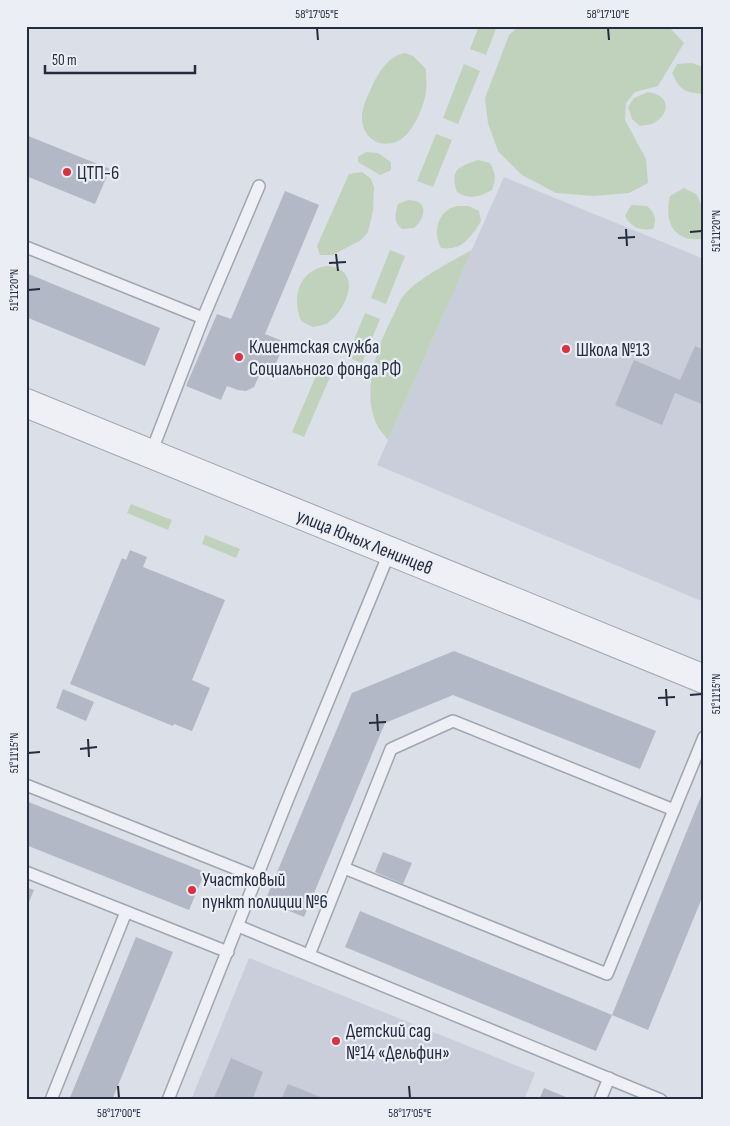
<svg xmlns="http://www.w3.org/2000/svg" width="730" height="1126" viewBox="0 0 730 1126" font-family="'Sofia Sans Condensed',sans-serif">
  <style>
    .built { fill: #c9ceda }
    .green { fill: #c0d2bc }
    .building { fill: #b2b8c5 }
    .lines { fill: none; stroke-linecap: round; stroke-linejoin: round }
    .service-casing { stroke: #a0a6b1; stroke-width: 14 }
    .tertiary-casing { stroke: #a0a6b1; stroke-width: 30 }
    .service { stroke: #eef0f5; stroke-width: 11 }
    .tertiary { stroke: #eef0f5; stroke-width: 28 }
    .ticks { fill: none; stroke: #242c3f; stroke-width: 2 }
    .poi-dot { fill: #da3240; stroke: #ebeef5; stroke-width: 2 }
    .labels { text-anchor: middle; stroke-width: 4.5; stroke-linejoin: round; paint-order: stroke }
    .poi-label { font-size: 19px; fill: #242c3f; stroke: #ebeef5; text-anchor: start }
    .street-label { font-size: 19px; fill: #242c3f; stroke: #ebeef5 }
    .neatline { fill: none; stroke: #242c3f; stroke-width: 2 }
    .ticks-label { font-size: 12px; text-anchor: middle; fill: #242c3f }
  </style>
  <rect width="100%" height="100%" fill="#dbdfe7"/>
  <g class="built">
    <polygon points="504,177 704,259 704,602 377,465"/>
    <polygon points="249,958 535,1073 524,1100 191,1100"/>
  </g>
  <g class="green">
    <polygon points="479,26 497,26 486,55 470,49"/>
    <polygon points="519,26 668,26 684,43 658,86 635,92 626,103 625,120 646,159 648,183 629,193 594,196 556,193 522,175 498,151 488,123 485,98 509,35"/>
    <path d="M405 53 413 56 426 69C426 77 427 85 426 92 424 107 412 135 398 141 376 151 357 132 363 109 365 100 370 92 373 84 381 69 388 57 405 53Z"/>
    <path d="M692 63 700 66 704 70 703 94C685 92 680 91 672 73L677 64Z"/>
    <polygon points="464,64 480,71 458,124 443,118"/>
    <path d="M648 92C670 95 672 114 652 124 649 125 644 125 640 126L632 119 628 107 634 98Z"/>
    <polygon points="436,134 452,140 433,187 417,181"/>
    <polygon points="366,152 378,153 391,162 391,170 380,175 358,162 358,157"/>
    <path d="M478 160 490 163C496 174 496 180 492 190 479 197 470 200 457 192 450 169 458 167 478 160Z"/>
    <polygon points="362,172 371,179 374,187 373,211 368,232 361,240 333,255 320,255 317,246 349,174"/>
    <path d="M684 188C687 190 693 192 696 194 703 203 707 229 701 239 673 242 664 221 670 196Z"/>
    <path d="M408 200C429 200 426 217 414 228L402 229C393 222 395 214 398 204Z"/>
    <path d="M631 205 647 206C655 213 657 219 653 229 640 231 631 227 625 216Z"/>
    <path d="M457 206H469L479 211 481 221C471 237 462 251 441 248 432 232 438 210 457 206Z"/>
    <polygon points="390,250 405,256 386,304 371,298"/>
    <path d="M472 250 388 440C385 435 379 430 377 425 361 393 377 347 392 318 396 311 399 300 405 294 416 280 455 259 472 250Z"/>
    <path d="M326 266C363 268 349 307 328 323 324 325 318 326 313 327L301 321C292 297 298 271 326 266Z"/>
    <polygon points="365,313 380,319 362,363 347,357"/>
    <polygon points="321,364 333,370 304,437 292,432"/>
    <polygon points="131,504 172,520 168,530 127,513"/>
    <polygon points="205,535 240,549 236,558 202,544"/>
  </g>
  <g class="building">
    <polygon points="26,135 110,169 95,204 26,176"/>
    <polygon points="285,191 319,205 265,334 285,342 271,375 261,371 254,387 246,391 238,390 227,386 221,400 186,386 217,314 231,319"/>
    <polygon points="26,273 160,328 145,366 26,317"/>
    <polygon points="695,346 704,350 704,405 675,393 662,425 615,405 634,360 680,380"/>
    <polygon points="130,550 147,557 143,567 225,600 192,680 210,688 192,731 174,724 173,726 70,684 122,558 126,560"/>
    <polygon points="454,651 656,731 640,769 453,695 385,723 304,917 265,901 352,693"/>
    <polygon points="63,689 94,702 86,721 56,708"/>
    <polygon points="704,789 704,893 648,1030 612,1015"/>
    <polygon points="26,801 205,872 189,910 26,845"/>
    <polygon points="383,852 412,863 403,884 375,872"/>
    <polygon points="26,887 34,890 29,902 26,901"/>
    <polygon points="360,911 612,1015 596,1051 345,947"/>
    <polygon points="136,937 173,952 112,1100 69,1100"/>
    <polygon points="231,1058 263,1072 252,1100 218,1100 214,1098"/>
    <polygon points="288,1084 323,1098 322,1100 281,1100"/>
    <polygon points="544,1088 573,1100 539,1100"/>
  </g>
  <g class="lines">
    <g class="service-casing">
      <g id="service">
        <polyline points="26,247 203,318"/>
        <polyline points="151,453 203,318 259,186"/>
        <polyline points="26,785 257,877"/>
        <polyline points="674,810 704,737"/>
        <polyline points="26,872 228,952"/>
        <polyline points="238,926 661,1100"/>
        <polyline points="309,955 391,749 453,721 674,810 607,974 344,868"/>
        <polyline points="51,1100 126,912"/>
        <polyline points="168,1100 287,801 390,551"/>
        <polyline points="600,1100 609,1078"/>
      </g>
    </g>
    <g class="tertiary-casing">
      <polyline id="tertiary" points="26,403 704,679"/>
    </g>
    <use href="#service" class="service"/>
    <use href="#tertiary" class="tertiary"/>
  </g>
  <path class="ticks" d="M317 28 318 40M608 28 609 40M626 229 627 246M690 232 702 231M618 238 635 237M336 254 338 271M329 263 346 262M28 290 40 289M666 689 667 706M690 695 702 694M658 698 675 697M377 714 378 731M369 723 386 722M88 739 89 757M80 749 97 747M28 753 40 752M118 1086 119 1098M409 1086 410 1098"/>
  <g class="poi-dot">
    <circle cx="67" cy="172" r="5"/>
    <circle cx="566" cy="349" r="5"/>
    <circle cx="239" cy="357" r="5"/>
    <circle cx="192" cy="890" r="5"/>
    <circle cx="336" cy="1041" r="5"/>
  </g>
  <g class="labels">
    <g class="poi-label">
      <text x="77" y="179">ЦТП-6</text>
      <text x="249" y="353">Клиентская служба<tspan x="249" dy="22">Социального фонда РФ</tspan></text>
      <text x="576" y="356">Школа №13</text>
      <text x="202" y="886">Участковый<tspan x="202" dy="22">пункт полиции №6</tspan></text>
      <text x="346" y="1037">Детский сад<tspan x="346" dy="22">№14 «Дельфин»</tspan></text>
    </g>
    <g class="street-label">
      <text transform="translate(365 541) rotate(22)" y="7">улица Юных Ленинцев</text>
    </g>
  </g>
  <rect width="730" height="1126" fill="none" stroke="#ebeef5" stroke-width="55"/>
  <path d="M45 65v8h150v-8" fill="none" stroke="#242c3f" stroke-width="2.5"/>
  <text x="52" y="65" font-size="15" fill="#242c3f" stroke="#ebeef5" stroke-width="4" paint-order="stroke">50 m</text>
  <rect x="28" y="28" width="674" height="1070" class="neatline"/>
  <g class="ticks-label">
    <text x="317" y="18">58°17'05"E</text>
    <text x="608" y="18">58°17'10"E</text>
    <text transform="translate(716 231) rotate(-90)" y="4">51°11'20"N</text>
    <text transform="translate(14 290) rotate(-90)" y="4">51°11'20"N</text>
    <text transform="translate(716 694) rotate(-90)" y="4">51°11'15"N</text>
    <text transform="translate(14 753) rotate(-90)" y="4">51°11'15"N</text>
    <text x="119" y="1117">58°17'00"E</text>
    <text x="410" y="1117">58°17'05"E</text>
  </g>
</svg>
